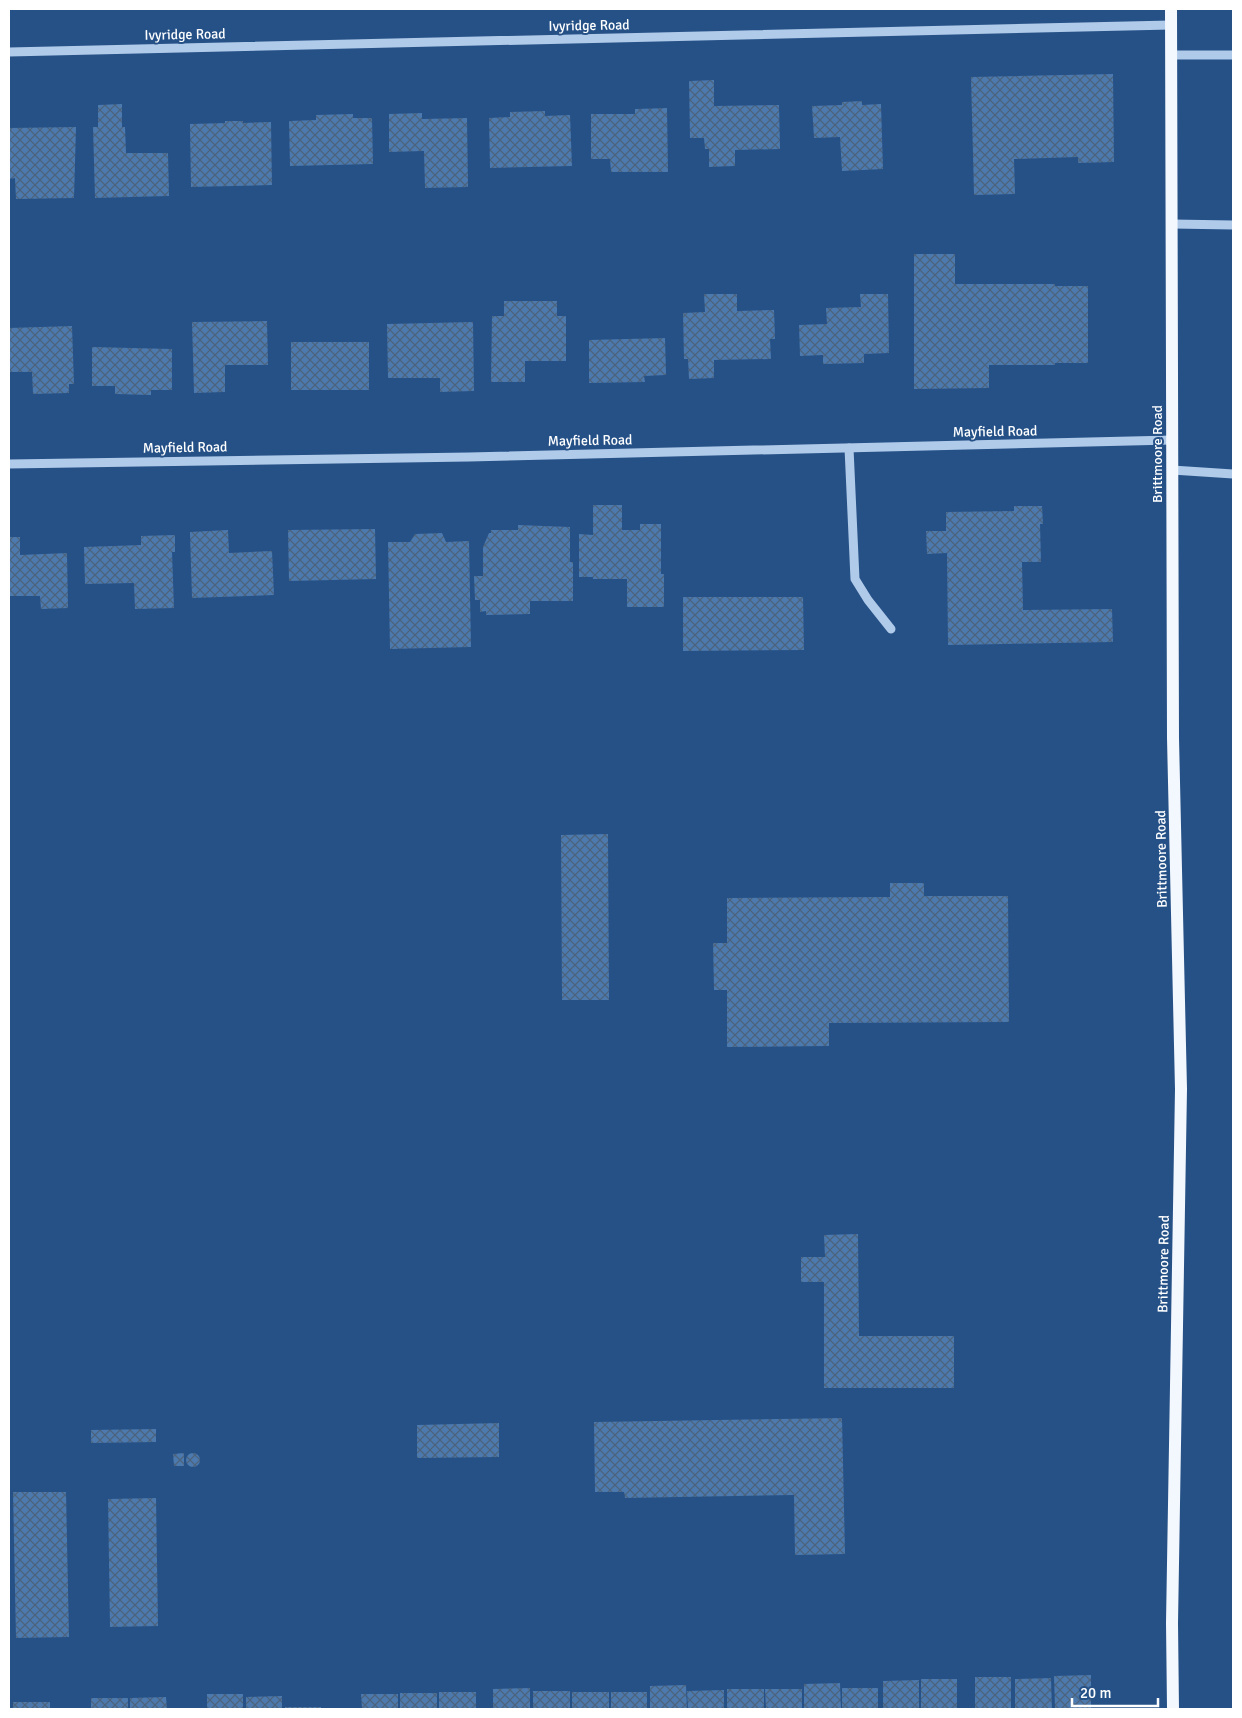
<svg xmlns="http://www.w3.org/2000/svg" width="1242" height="1718" viewBox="0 0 1242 1718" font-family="Signika,sans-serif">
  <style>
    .building { fill: url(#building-cross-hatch) }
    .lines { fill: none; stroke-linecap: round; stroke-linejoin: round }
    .minor { stroke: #b0cae9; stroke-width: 9 }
    .major { stroke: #f3f7fe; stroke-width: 12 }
    .labels { text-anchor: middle; stroke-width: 4; stroke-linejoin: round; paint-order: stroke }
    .street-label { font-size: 14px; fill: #fff; stroke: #255187 }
  </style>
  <defs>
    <pattern id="building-cross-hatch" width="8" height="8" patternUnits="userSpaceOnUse" patternTransform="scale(1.25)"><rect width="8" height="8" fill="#4d7aae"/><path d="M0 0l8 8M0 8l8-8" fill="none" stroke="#4c637d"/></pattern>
  </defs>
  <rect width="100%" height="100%" fill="#255187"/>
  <g class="building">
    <polygon points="1113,74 1114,162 1078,163 1078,157 1014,159 1015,194 974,195 971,77"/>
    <polygon points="714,80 714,106 779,105 780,149 735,150 735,166 709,167 709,149 705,149 704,138 690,138 689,81"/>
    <polygon points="862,101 862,105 881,104 883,169 842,171 840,137 814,138 812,106 842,105 842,102"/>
    <polygon points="122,104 122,127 125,127 126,153 168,153 169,196 95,198 93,127 98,127 98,105"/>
    <polygon points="667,108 668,172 611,172 610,159 591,159 591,114 635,114 635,109"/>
    <polygon points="545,111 545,116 570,115 572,166 490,168 489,118 510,117 510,112"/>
    <polygon points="422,113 422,119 467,118 468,187 425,188 424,151 389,152 389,114"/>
    <polygon points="353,114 353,118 372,118 373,164 290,166 289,121 316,120 316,115"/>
    <polygon points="225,121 243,121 243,123 271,122 272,185 191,187 190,124 225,123"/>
    <polygon points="76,127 74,198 16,199 15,178 9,179 9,128"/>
    <polygon points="914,254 955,254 955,284 1055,284 1055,286 1088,286 1088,363 1055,363 1055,365 989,365 989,388 914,389"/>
    <polygon points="704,294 737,294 737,311 774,310 775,339 770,339 771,359 714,360 714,378 689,379 688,359 684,359 683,313 705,312"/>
    <polygon points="860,294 888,294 889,353 864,354 864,363 823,364 823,355 800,356 799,325 827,324 826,308 861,307"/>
    <polygon points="504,301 557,301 557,316 566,316 566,361 525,361 525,382 491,382 492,316 504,316"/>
    <polygon points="267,321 268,365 225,365 225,392 194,393 192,322"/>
    <polygon points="473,322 474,391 440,392 440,378 388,378 387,324"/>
    <polygon points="72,326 74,384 69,384 69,393 33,394 32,372 9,372 9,328"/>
    <polygon points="665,338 666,375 644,376 645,382 589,383 589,340"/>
    <rect x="291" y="342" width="78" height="48"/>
    <polygon points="92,347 172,349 172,390 151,390 151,395 115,394 115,386 92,386"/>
    <polygon points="593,505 622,505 622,530 640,530 640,524 661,524 661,574 664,574 664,607 627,607 627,579 593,579 593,577 579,577 579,534 593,535"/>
    <polygon points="1014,506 1042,506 1043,524 1040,524 1041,562 1022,562 1023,610 1112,609 1113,642 948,645 947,553 927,554 926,531 946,531 946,512 1014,511"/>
    <polygon points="518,525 570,527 570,562 573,562 573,601 530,601 530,614 486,615 486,611 480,612 480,600 475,600 474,576 483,576 483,547 489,533 491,533 491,530 518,530"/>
    <polygon points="375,529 376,579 289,581 288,530"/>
    <polygon points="228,530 229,553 272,551 274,595 192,598 190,532"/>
    <polygon points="442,533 446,542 469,541 471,647 390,649 388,542 410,542 415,534"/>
    <polygon points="175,535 175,552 172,552 174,608 135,609 134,583 85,584 84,547 141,545 141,536"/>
    <polygon points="9,537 20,537 20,555 67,553 68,608 41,609 40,596 9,596"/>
    <polygon points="683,597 803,597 804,650 683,651"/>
    <polygon points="608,834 609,1000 562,1000 561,835"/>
    <polygon points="890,883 924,883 924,896 1008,896 1009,1022 829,1023 829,1046 727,1047 727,990 714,990 713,943 727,943 727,898 890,897"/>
    <polygon points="858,1234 859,1336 954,1336 954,1388 824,1388 824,1282 801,1282 801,1257 825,1257 824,1235"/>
    <polygon points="842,1418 845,1554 795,1555 794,1495 625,1498 624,1492 595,1492 594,1422"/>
    <polygon points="499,1423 499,1457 417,1458 417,1425"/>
    <polygon points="156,1429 156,1442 91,1443 91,1430"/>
    <circle cx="193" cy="1460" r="7"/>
    <polygon points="184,1453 184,1466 174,1466 173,1454"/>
    <polygon points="13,1492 66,1492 69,1637 16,1638"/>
    <polygon points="156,1498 158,1626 110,1627 108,1499"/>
    <polygon points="1091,1675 1091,1709 1055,1709 1054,1676"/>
    <rect x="975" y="1677" width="36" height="32"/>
    <polygon points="1051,1678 1052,1709 1015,1709 1015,1679"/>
    <rect x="921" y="1679" width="36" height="30"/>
    <polygon points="919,1680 919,1709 883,1709 883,1681"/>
    <polygon points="840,1683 841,1709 804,1709 804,1684"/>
    <polygon points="686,1685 687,1709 650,1709 650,1686"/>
    <polygon points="530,1688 530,1709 493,1709 493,1689"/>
    <rect x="842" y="1688" width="36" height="21"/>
    <rect x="727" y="1689" width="37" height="20"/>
    <polygon points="765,1689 802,1689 802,1709 766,1709"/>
    <polygon points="724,1690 724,1709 688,1709 687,1691"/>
    <rect x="533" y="1691" width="37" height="18"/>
    <rect x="439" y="1692" width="37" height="17"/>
    <rect x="572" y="1692" width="37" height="17"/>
    <rect x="611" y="1692" width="36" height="17"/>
    <rect x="400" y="1693" width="37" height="16"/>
    <rect x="207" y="1694" width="36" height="15"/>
    <polygon points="361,1694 398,1694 398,1709 362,1709"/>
    <polygon points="282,1696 282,1709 246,1709 246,1697"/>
    <polygon points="166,1697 167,1709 130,1709 130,1698"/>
    <rect x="91" y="1698" width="37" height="11"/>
    <rect x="13" y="1702" width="37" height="7"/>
    <rect x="285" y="1707" width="36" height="2"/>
  </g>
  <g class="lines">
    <g class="minor">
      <polyline points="9,52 1171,25"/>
      <polyline points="1171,55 1233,55"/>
      <polyline points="1172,224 1233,225"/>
      <polyline points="849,448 855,579 868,600 891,629"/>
      <polyline points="9,464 469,457 1172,440"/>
      <polyline points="1172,470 1233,474"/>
    </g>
    <polyline class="major" points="1171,9 1173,738 1181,1089 1172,1623 1173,1709"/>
  </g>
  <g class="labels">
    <g class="street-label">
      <text transform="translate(589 25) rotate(-1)" y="5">Ivyridge Road</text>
      <text transform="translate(185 34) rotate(-1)" y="5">Ivyridge Road</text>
      <text transform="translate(995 431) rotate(-1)" y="5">Mayfield Road</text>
      <text transform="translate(590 440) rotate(-1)" y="5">Mayfield Road</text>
      <text transform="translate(185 447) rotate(-1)" y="5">Mayfield Road</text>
      <text transform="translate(1157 454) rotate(-90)" y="5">Brittmoore Road</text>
      <text transform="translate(1161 859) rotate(-91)" y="5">Brittmoore Road</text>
      <text transform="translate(1163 1264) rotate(-89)" y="5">Brittmoore Road</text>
    </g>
  </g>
  <rect width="1242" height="1718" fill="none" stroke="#ffffff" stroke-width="20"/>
  <path d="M1072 1698v8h86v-8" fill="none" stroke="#ffffff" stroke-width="2.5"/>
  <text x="1080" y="1698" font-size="15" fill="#ffffff" stroke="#255187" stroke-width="4" paint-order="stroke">20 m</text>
</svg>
